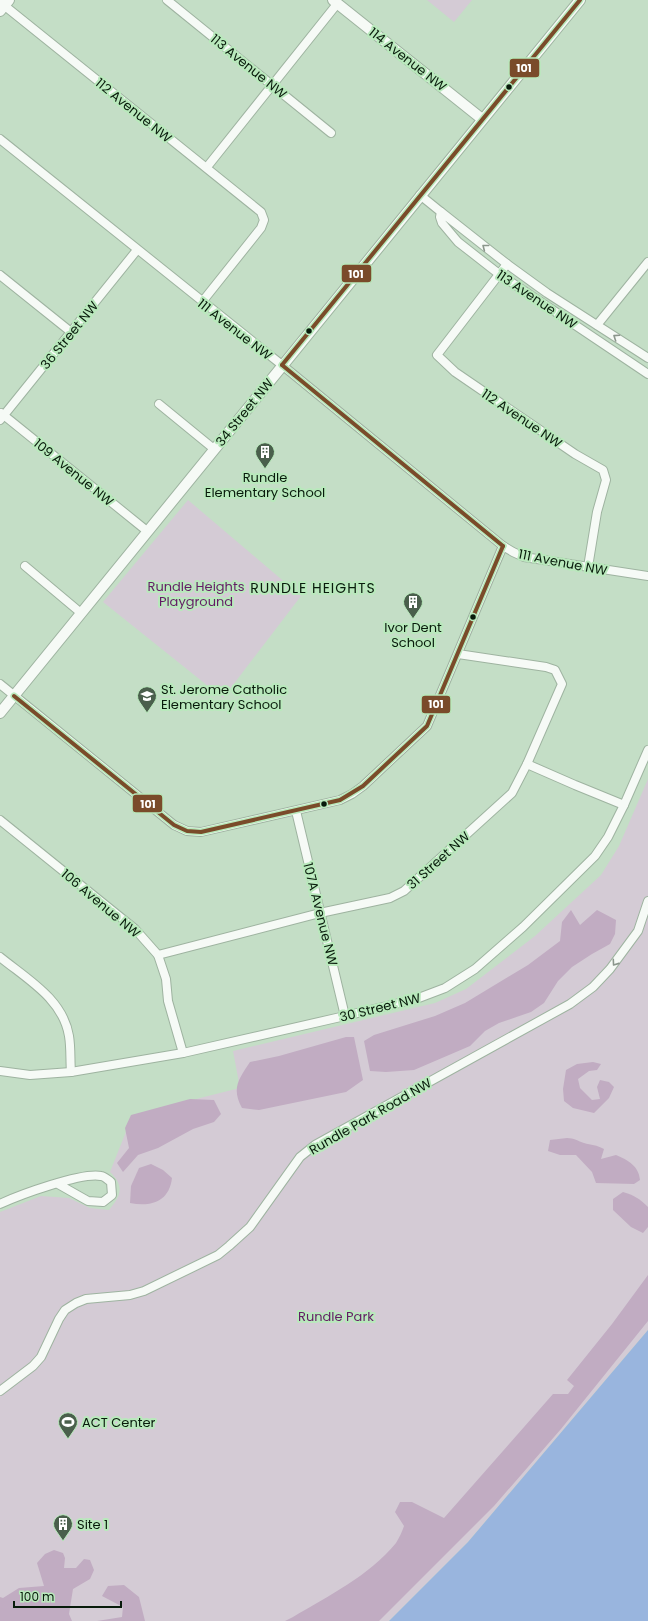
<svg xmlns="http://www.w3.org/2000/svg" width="648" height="1621" viewBox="0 0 648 1621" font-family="Poppins,sans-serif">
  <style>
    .green { fill: #d4cbd5 }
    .forest { fill: #c1acc2 }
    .water { fill: #99b5de }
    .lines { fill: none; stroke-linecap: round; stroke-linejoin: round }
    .minor-casing { stroke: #9eb3a0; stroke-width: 10 }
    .tertiary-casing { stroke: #9eb3a0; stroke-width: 12 }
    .minor { stroke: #f6faf6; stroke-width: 8 }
    .tertiary { stroke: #f6faf6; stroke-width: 10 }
    .bus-1-casing { stroke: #b9e9bc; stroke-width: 7 }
    .bus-1 { stroke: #7a4b2a; stroke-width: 4 }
    .oneway { stroke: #8b968c }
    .bus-dot { fill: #081b0b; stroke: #b9e9bc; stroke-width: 1.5 }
    .labels { text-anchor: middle; stroke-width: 4; stroke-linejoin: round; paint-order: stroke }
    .street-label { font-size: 13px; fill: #081b0b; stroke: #b9e9bc }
    .poi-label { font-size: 13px; fill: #081b0b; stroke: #b9e9bc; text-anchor: start }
    .park-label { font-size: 13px; fill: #631c65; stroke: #b9e9bc }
    .neighbourhood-label { font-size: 14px; letter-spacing: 1px; fill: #081b0b; stroke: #b9e9bc }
    .line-badge { stroke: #b9e9bc; stroke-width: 1.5 }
    .badge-label { font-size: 11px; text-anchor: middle; font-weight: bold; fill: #fff }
  </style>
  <rect width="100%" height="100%" fill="#c4dec6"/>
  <g class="green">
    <polygon points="427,0 472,0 454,22"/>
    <polygon points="188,500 301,596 223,698 103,602"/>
    <path d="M648 779V1330L468 1542 389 1621H0V1212L41 1196 69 1198 90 1208 109 1210C121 1196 125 1186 110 1172L131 1119 200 1098 240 1088 233 1051 435 1003 466 989 535 936 601 875 619 846Z"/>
  </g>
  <g class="forest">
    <polygon points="571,910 580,925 597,910 616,920 615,934 610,944 592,954 572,967 558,981 544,1003 531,1012 499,1023 485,1031 470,1046 414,1070 386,1072 370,1071 364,1041 374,1035 435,1016 465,1003 528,965 560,941 562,922"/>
    <path d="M346 1037H354L363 1080 346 1092 259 1110 242 1108C231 1088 239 1079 250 1062L279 1056Z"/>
    <polygon points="593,1062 601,1064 597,1070 589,1071 578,1079 580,1088 592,1100 600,1099 597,1087 600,1080 609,1082 614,1087 609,1098 594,1113 573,1108 564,1101 563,1089 566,1070 577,1064"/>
    <polygon points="190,1099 214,1100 221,1114 214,1122 193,1129 158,1148 138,1155 123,1172 117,1163 129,1148 125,1128 131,1115"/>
    <path d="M567 1138C574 1138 578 1141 584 1143 591 1145 597 1145 604 1149L601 1159 616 1155C628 1160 639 1166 640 1180L634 1184 596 1183 592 1172 576 1155H560L548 1151 550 1140Z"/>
    <path d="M151 1164 163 1170 172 1178C169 1202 151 1207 130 1203L131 1186 139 1168Z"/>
    <path d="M623 1192C634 1195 640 1199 648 1207V1227L643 1233 631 1227 613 1210V1199Z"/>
    <path d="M648 1275V1321L561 1429 494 1506 379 1621H285L293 1617C328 1596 369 1576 396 1543 399 1538 402 1532 404 1526L395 1512 400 1502H412L444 1518 553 1394H568L574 1386 567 1380 612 1324Z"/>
    <polygon points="54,1550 63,1553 65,1558 64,1568 76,1568 84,1559 90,1560 94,1570 90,1579 73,1589 69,1614 72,1621 0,1621 0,1597 3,1598 19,1588 44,1586 37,1563 45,1554"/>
    <polygon points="124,1585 139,1597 145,1621 97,1621 122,1617 123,1607 102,1596 108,1586"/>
  </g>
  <polygon class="water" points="648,1330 648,1621 389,1621 468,1542"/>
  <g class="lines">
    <g class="minor-casing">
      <g id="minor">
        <polyline points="167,0 331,133"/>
        <polyline points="0,2 261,212 264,220 261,228 202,302"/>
        <polyline points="0,139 282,365 503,546 513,552 524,557 648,576"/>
        <polyline points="207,167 337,4"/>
        <polyline points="420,195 441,212"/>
        <polyline points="507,264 437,355 455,372 575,454 603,470 606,480 597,512 588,567"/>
        <polyline points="0,275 71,332"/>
        <polyline points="597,325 648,262"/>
        <polyline points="648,358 547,293 507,264 441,212 440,217 442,223 458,242 499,274 648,374"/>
        <polyline points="159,404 214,449"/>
        <polyline points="1,413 147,531"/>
        <polyline points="0,420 137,250"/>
        <polyline points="25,566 81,613"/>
        <polyline points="0,684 174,825 187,831 201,832 340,800 352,794 363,786 427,726 503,546"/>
        <polyline points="527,764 575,785 624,805"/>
        <polyline points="296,811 345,1016"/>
        <polyline points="0,820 135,929 158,955 166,979 168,1001 183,1053"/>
        <polyline points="158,955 320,913 390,898 404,891 512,793 527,764 562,684 555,670 546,667 458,654"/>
        <path d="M0 957C27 979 63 999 69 1036 71 1048 70 1060 71 1072"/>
        <polyline points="0,1071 30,1075 71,1072 183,1053 345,1016 416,999 445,988 475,969 523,927 595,856 608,837 624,805 648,750"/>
        <path d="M0 1204C19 1195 82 1172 101 1176 104 1176 108 1180 111 1182L112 1195 103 1202 88 1201 58 1184"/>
        <polyline points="0,1391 33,1366 41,1357 59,1319 65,1310 76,1303 86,1299 130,1295 144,1291 218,1255 229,1246 250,1227 300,1157 315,1145 570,1004 593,987 610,969 638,931 648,901"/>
      </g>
    </g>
    <g class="tertiary-casing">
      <g id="tertiary">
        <polyline points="333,0 482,119"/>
        <polyline points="0,11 9,0"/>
        <polyline points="0,713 580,0"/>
      </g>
    </g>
    <use href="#minor" class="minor"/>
    <use href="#tertiary" class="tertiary"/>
    <g class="bus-1-casing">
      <g id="bus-1">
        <polyline points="282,365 580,0"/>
        <polyline points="282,365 503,546"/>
        <polyline points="14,696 174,825 187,831 201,832 340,800 363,786 427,726 503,546"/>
      </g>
    </g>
    <use href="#bus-1" class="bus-1"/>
  </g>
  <defs><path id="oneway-chevron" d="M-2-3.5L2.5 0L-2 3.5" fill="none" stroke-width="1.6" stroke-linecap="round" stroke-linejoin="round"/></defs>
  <g class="oneway">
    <use href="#oneway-chevron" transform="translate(485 247) rotate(-142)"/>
    <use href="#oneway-chevron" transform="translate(616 337) rotate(-146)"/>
    <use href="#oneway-chevron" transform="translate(615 963) rotate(125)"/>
  </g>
  <defs>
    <g id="building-pin" transform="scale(1)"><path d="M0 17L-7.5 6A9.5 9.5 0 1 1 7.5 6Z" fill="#4a5f4c" stroke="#b9e9bc"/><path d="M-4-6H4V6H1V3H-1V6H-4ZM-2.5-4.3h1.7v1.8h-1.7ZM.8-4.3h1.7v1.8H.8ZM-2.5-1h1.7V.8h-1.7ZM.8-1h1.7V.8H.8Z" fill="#fff"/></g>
    <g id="school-pin" transform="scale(1)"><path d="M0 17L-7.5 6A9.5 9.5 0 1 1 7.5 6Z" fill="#4a5f4c" stroke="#b9e9bc"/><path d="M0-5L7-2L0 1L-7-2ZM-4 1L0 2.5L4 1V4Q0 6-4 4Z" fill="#fff"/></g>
    <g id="stadium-pin" transform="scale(1)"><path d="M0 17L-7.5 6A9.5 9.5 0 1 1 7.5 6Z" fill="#4a5f4c" stroke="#b9e9bc"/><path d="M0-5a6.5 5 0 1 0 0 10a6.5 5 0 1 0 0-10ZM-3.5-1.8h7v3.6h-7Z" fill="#fff"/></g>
  </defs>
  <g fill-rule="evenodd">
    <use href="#building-pin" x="265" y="452"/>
    <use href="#building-pin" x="413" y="602"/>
    <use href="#school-pin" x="147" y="696"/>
    <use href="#stadium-pin" x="68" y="1422"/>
    <use href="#building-pin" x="63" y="1524"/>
  </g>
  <g class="bus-dot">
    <circle cx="509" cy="87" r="3.5"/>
    <circle cx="309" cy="331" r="3.5"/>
    <circle cx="473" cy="617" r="3.5"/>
    <circle cx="324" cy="804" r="3.5"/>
  </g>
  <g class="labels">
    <g class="street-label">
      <text transform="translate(408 59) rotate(38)" y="5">114 Avenue NW</text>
      <text transform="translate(249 66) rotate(39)" y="5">113 Avenue NW</text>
      <text transform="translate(134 110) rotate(39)" y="5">112 Avenue NW</text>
      <text transform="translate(537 299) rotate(34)" y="5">113 Avenue NW</text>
      <text transform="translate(235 329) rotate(38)" y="5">111 Avenue NW</text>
      <text transform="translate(69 335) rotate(-51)" y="5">36 Street NW</text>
      <text transform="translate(244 412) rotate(-51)" y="5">34 Street NW</text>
      <text transform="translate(522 418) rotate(34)" y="5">112 Avenue NW</text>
      <text transform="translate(74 472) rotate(39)" y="5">109 Avenue NW</text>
      <text transform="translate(563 562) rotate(11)" y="5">111 Avenue NW</text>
      <text transform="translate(438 860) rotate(-42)" y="5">31 Street NW</text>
      <text transform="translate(101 903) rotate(40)" y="5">106 Avenue NW</text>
      <text transform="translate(321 914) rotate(76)" y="5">107A Avenue NW</text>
      <text transform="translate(380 1007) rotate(-14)" y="5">30 Street NW</text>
      <text transform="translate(370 1116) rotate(-30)" y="5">Rundle Park Road NW</text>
    </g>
    <g class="poi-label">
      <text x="265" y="482" text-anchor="middle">Rundle<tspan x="265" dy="15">Elementary School</tspan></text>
      <text x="413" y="632" text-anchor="middle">Ivor Dent<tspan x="413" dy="15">School</tspan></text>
      <text x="161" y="694">St. Jerome Catholic<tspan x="161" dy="15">Elementary School</tspan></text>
      <text x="82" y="1427">ACT Center</text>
      <text x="77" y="1529">Site 1</text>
    </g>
    <g class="park-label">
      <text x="196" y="591">Rundle Heights<tspan x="196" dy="15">Playground</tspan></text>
      <text x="336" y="1321">Rundle Park</text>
    </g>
    <g class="neighbourhood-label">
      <text x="313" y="593">RUNDLE HEIGHTS</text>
    </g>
  </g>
  <g class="line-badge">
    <rect x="509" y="58" width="31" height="20" rx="4" fill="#7a4b2a"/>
    <rect x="341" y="264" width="31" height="19" rx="4" fill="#7a4b2a"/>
    <rect x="421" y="695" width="30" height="19" rx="4" fill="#7a4b2a"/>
    <rect x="132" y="794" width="31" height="19" rx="4" fill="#7a4b2a"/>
  </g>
  <g class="badge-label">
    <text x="524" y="72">101</text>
    <text x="356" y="278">101</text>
    <text x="436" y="708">101</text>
    <text x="148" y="808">101</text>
  </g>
  <path d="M14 1601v6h107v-6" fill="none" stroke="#081b0b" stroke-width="2"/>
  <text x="20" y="1601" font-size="12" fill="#081b0b" stroke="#b9e9bc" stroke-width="3" paint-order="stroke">100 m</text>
</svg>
